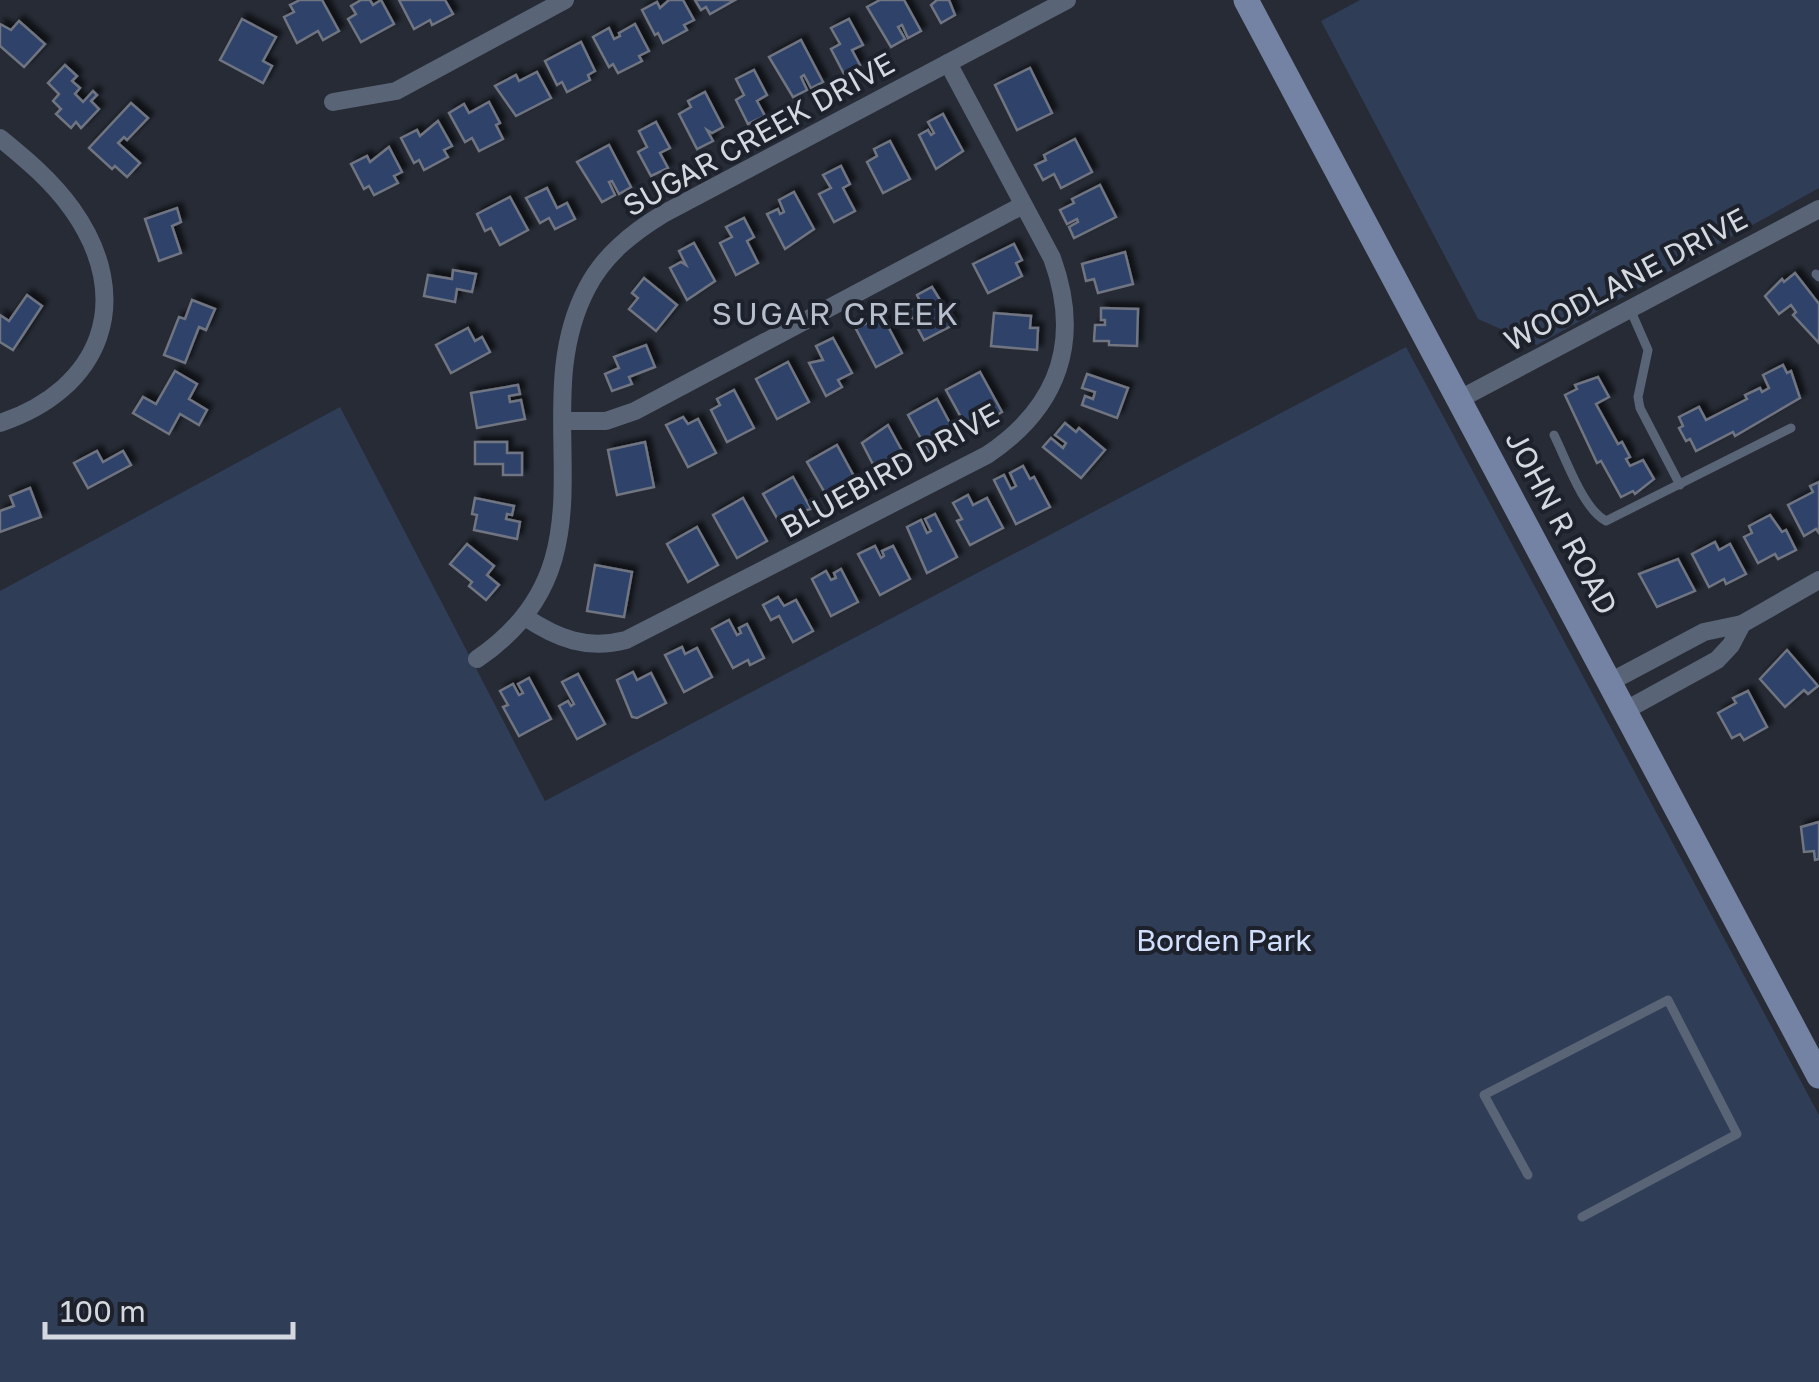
<svg xmlns="http://www.w3.org/2000/svg" width="1819" height="1382" viewBox="0 0 1819 1382" font-family="'Golos Text',sans-serif">
  <style>
    .green { fill: #303d56 }
    .building { fill: #2e426b; stroke: #6f7581; stroke-width: 2.5; filter: url(#shadow) }
    .lines { fill: none; stroke-linecap: round; stroke-linejoin: round }
    .lane { stroke: #5a6477; stroke-width: 9 }
    .street { stroke: #5a6477; stroke-width: 18 }
    .secondary { stroke: #7483a3; stroke-width: 25 }
    .labels { text-anchor: middle; stroke-width: 8; stroke-linejoin: round; paint-order: stroke }
    .street-label { font-size: 30px; fill: #d4d8df; stroke: #1c212b }
    .park-label { font-size: 30px; fill: #d1dffc; stroke: #1c212b }
    .neighbourhood-label { font-size: 32px; letter-spacing: 2.5px; fill: #b7becc; stroke: #1c212b }
  </style>
  <defs>
    <filter id="shadow"><feDropShadow dx="5" dy="-5" stdDeviation="2.5" flood-color="#0009"/></filter>
  </defs>
  <rect width="100%" height="100%" fill="#262b35"/>
  <g class="green">
    <polygon points="1360,0 1819,0 1819,188 1537,345 1478,319 1321,21"/>
    <polygon points="1406,347 1819,1115 1819,1382 0,1382 0,591 340,407 545,801"/>
  </g>
  <g class="building">
    <polygon points="300,0 322,0 339,31 323,40 318,31 297,43 284,17 294,12 290,5"/>
    <polygon points="361,0 370,0 373,5 381,0 394,24 361,42 348,19 356,14 351,6"/>
    <polygon points="399,0 445,0 453,14 432,25 430,20 414,29"/>
    <polygon points="683,0 694,20 684,25 687,30 663,43 658,33 655,35 642,10 657,2 660,8 669,0"/>
    <polygon points="695,0 735,0 710,14 706,7 701,10"/>
    <polygon points="880,0 904,0 921,31 908,38 902,25 898,27 905,39 891,47 867,7"/>
    <polygon points="937,0 949,0 955,15 941,23 931,5"/>
    <polygon points="242,19 276,37 263,61 272,66 263,83 220,60"/>
    <polygon points="849,19 863,45 852,50 860,65 844,74 831,49 840,44 831,28"/>
    <polygon points="19,21 45,44 24,67 0,46 0,24 11,30"/>
    <polygon points="635,24 649,51 639,56 642,61 618,73 613,64 609,67 593,37 609,28 614,39 620,36 619,33"/>
    <polygon points="801,40 823,82 811,88 804,75 801,77 807,90 793,97 769,57"/>
    <polygon points="581,42 595,71 588,75 590,80 567,92 562,82 557,85 545,61"/>
    <polygon points="65,65 77,76 72,81 80,88 75,94 83,102 93,91 97,95 91,101 99,109 81,128 76,122 71,128 56,114 61,109 53,101 59,94 48,83"/>
    <polygon points="1030,68 1052,113 1017,130 995,85"/>
    <polygon points="754,70 767,95 757,101 765,116 748,124 736,100 744,95 736,79"/>
    <polygon points="537,72 551,98 516,116 495,86 516,75 519,81"/>
    <polygon points="705,92 723,127 712,133 707,130 713,141 697,149 679,114 691,107 688,101"/>
    <polygon points="489,102 500,123 496,125 503,139 479,151 472,138 465,142 449,113 464,104 469,113"/>
    <polygon points="131,103 148,118 127,140 124,137 118,143 140,163 127,177 115,166 112,169 89,148"/>
    <polygon points="943,114 963,151 936,169 919,135 928,130 931,135 934,133 928,122"/>
    <polygon points="438,121 452,146 444,150 448,157 424,170 419,160 414,163 401,138 417,130 420,136"/>
    <polygon points="656,122 670,148 660,153 668,168 651,176 638,152 647,147 639,131"/>
    <polygon points="1075,139 1092,172 1061,188 1054,174 1043,180 1035,165 1046,160 1044,155"/>
    <polygon points="890,141 910,179 883,193 867,162 877,156 874,149"/>
    <polygon points="609,145 631,187 619,194 612,181 609,182 615,195 602,202 577,162"/>
    <polygon points="389,147 402,172 394,176 398,183 374,195 369,186 364,189 351,164 367,156 370,162"/>
    <polygon points="841,166 850,184 843,188 855,211 834,222 819,194 831,188 823,175"/>
    <polygon points="1100,185 1116,217 1074,238 1069,227 1078,222 1077,219 1067,224 1060,210 1074,203 1072,199"/>
    <polygon points="547,188 557,208 567,203 575,219 555,229 549,218 540,223 526,198"/>
    <polygon points="794,192 814,229 785,249 767,214 778,209 780,214 784,212 779,200"/>
    <polygon points="510,197 528,230 500,245 491,228 485,231 477,214"/>
    <polygon points="177,208 181,222 172,226 181,253 159,261 145,219"/>
    <polygon points="744,218 754,237 747,241 758,263 736,275 720,243 732,237 726,227"/>
    <polygon points="694,243 715,281 687,300 670,268 681,262 686,265 679,251"/>
    <polygon points="1014,244 1022,260 1016,263 1022,276 988,293 973,264"/>
    <polygon points="1125,252 1133,284 1098,293 1094,279 1086,281 1082,264"/>
    <polygon points="453,270 476,274 472,292 457,289 455,302 424,296 428,275 452,279"/>
    <polygon points="1795,273 1819,304 1819,343 1793,315 1796,312 1791,305 1779,314 1765,296 1782,279 1784,282"/>
    <polygon points="644,278 677,305 656,331 629,309 638,298 632,293"/>
    <polygon points="932,287 955,324 924,340 908,310 921,303 917,295"/>
    <polygon points="27,295 42,306 13,350 0,342 0,315 9,321"/>
    <polygon points="192,300 215,309 206,330 199,327 185,363 164,355 179,317 185,319"/>
    <polygon points="1101,308 1138,309 1137,346 1109,345 1109,341 1094,341 1095,325 1105,325 1105,320 1101,320"/>
    <polygon points="994,313 1031,316 1030,328 1038,328 1037,350 991,346"/>
    <polygon points="882,315 902,353 876,367 856,329"/>
    <polygon points="468,328 475,341 482,337 490,352 451,373 436,345"/>
    <polygon points="833,338 852,373 838,380 842,387 826,396 809,363 823,360 816,346"/>
    <polygon points="646,345 655,367 629,377 632,384 612,391 605,374 619,368 614,357"/>
    <polygon points="788,362 809,402 777,419 756,379"/>
    <polygon points="1783,365 1787,373 1791,371 1800,398 1735,436 1733,432 1696,451 1690,439 1686,441 1679,428 1683,426 1679,417 1699,407 1706,420 1747,399 1745,395 1760,388 1762,392 1769,388 1763,375"/>
    <polygon points="175,371 197,384 189,399 207,410 199,425 180,414 169,434 133,413 143,397 156,404"/>
    <polygon points="980,372 1002,412 968,430 946,390"/>
    <polygon points="1087,374 1128,388 1117,418 1082,405 1085,396 1093,399 1095,392 1082,388"/>
    <polygon points="1598,377 1609,397 1596,404 1618,444 1622,442 1630,457 1626,459 1630,466 1643,460 1654,479 1635,494 1633,491 1621,497 1601,461 1597,463 1565,395 1577,389 1575,385"/>
    <polygon points="518,385 520,394 509,396 510,402 521,400 525,419 477,428 471,393"/>
    <polygon points="734,390 754,428 727,442 711,410 720,405 717,399"/>
    <polygon points="937,399 959,440 930,455 908,415"/>
    <polygon points="683,417 688,424 698,419 716,453 688,467 666,425"/>
    <polygon points="1065,423 1076,432 1079,428 1105,450 1081,478 1043,447 1051,438 1063,448 1066,443 1055,435"/>
    <polygon points="888,425 906,458 895,464 899,470 881,480 862,443"/>
    <polygon points="475,442 507,442 507,453 522,453 522,475 503,475 503,464 475,464"/>
    <polygon points="645,442 654,487 617,495 608,450"/>
    <polygon points="837,445 862,491 850,497 845,487 842,488 847,499 833,507 807,462"/>
    <polygon points="97,451 103,462 123,451 131,465 88,488 74,463"/>
    <polygon points="1023,466 1030,479 1034,477 1050,507 1016,524 994,480 1004,475 1011,489 1016,486 1010,473"/>
    <polygon points="793,477 811,509 796,513 801,523 785,532 763,494"/>
    <polygon points="1819,482 1819,533 1816,529 1804,536 1788,505 1813,492 1810,486"/>
    <polygon points="30,488 41,517 0,532 0,511 14,506 10,496"/>
    <polygon points="968,495 973,505 987,498 1003,528 970,545 957,521 962,519 953,503"/>
    <polygon points="475,498 514,506 512,515 507,514 506,519 520,522 517,539 474,530 477,515 472,514"/>
    <polygon points="743,498 767,541 737,558 713,515"/>
    <polygon points="935,514 957,557 927,573 907,527 921,520 927,533 931,531 925,519"/>
    <polygon points="1770,515 1782,532 1786,530 1796,550 1778,559 1775,554 1758,563 1744,537 1752,533 1749,526"/>
    <polygon points="697,527 718,565 688,582 667,544"/>
    <polygon points="1715,542 1719,550 1730,544 1746,574 1726,584 1724,579 1709,587 1692,554"/>
    <polygon points="467,544 494,566 487,575 499,585 486,600 469,586 472,582 450,564"/>
    <polygon points="875,546 881,558 884,556 882,551 893,546 910,579 880,595 858,554"/>
    <polygon points="1678,559 1695,591 1657,607 1639,574"/>
    <polygon points="595,565 632,572 624,617 587,611"/>
    <polygon points="841,569 858,602 831,616 812,579 826,571 831,580 836,578 834,573"/>
    <polygon points="778,597 784,606 796,600 813,631 793,642 779,616 771,620 763,605"/>
    <polygon points="729,620 737,635 741,633 739,628 747,624 764,658 750,665 748,660 733,668 712,629"/>
    <polygon points="682,647 685,654 697,648 712,677 684,692 665,655"/>
    <polygon points="1787,650 1818,686 1808,694 1804,690 1785,707 1760,679"/>
    <polygon points="633,672 637,680 651,673 666,703 637,718 632,717 617,680"/>
    <polygon points="578,674 605,724 577,739 559,706 568,701 571,706 574,704 562,682"/>
    <polygon points="529,678 551,719 519,736 503,707 508,705 500,691 513,684 519,695 523,693 518,684"/>
    <polygon points="1748,691 1767,727 1744,740 1740,734 1732,738 1718,713 1736,703 1733,698"/>
    <polygon points="1819,822 1819,859 1815,860 1814,851 1804,852 1801,827"/>
  </g>
  <g class="lines">
    <g class="lane">
      <polyline points="1816,274 1819,277"/>
      <polyline points="1630,309 1648,350 1638,397 1640,408 1680,485"/>
      <path d="M1554 435C1566 459 1583 509 1606 521L1791 428"/>
      <polyline points="1528,1175 1484,1095 1668,1000 1737,1134 1582,1217"/>
    </g>
    <g class="street">
      <polyline points="333,102 396,91 565,0"/>
      <path d="M0 138C27 160 52 181 72 209 136 299 102 389 0 423"/>
      <polyline points="1458,400 1819,209"/>
      <polyline points="564,421 606,421 635,411 1023,205"/>
      <path d="M525 617C558 639 587 650 626 640L987 455C1059 407 1082 340 1052 258L948 63"/>
      <path d="M477 659C625 559 521 414 587 288 604 255 632 233 663 214L1067 0"/>
      <polyline points="1610,682 1704,632 1742,624"/>
      <polyline points="1626,710 1717,660 1731,645 1742,624 1819,580"/>
    </g>
    <polyline class="secondary" points="1246,0 1819,1076"/>
  </g>
  <g class="labels">
    <g class="street-label">
      <text transform="translate(759 135) rotate(-29)" y="10">SUGAR CREEK DRIVE</text>
      <text transform="translate(1626 280) rotate(-28)" y="10">WOODLANE DRIVE</text>
      <text transform="translate(890 471) rotate(-29)" y="10">BLUEBIRD DRIVE</text>
      <text transform="translate(1561 523) rotate(62)" y="10">JOHN R ROAD</text>
    </g>
    <g class="park-label">
      <text x="1224" y="951">Borden Park</text>
    </g>
    <g class="neighbourhood-label">
      <text x="836" y="325">SUGAR CREEK</text>
    </g>
  </g>
  <path d="M45 1322v15h248v-15" fill="none" stroke="#d4d8df" stroke-width="5"/>
  <text x="60" y="1322" font-size="30" fill="#d4d8df" stroke="#1c212b" stroke-width="8" paint-order="stroke">100 m</text>
</svg>
